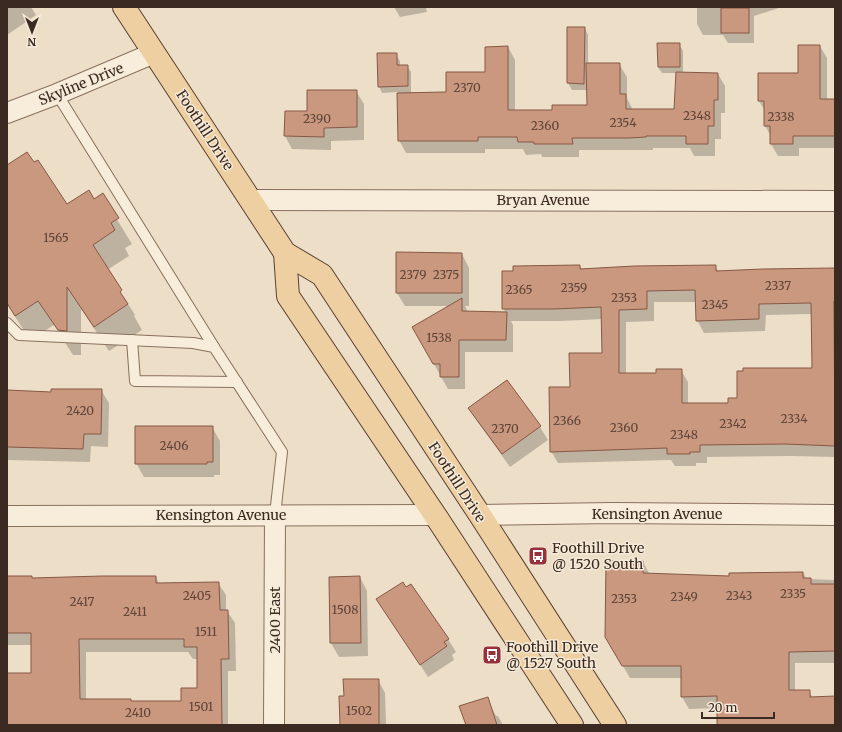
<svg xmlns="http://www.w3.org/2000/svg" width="842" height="732" viewBox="0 0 842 732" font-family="Merriweather,serif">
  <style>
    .shadow { fill: #0003; fill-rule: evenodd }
    .building { fill: #ca977f; stroke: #875844; fill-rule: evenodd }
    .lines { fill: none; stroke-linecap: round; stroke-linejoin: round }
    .service-casing { stroke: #89705e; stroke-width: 12 }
    .minor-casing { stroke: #89705e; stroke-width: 22 }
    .primary-casing { stroke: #573f31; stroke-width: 24 }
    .service { stroke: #f8eddb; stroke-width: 10 }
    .minor { stroke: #f8eddb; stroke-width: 20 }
    .primary { stroke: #eecfa2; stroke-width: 22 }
    .labels { text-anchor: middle; stroke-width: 3; stroke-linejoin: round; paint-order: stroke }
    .number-label { font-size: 12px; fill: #5e4538 }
    .street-label { font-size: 14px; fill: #3a2a21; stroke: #f5e9d7 }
    .poi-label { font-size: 14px; fill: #3a2a21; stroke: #f5e9d7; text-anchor: start }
  </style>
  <rect width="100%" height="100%" fill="#eddec8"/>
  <g class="shadow">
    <polygon points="7,7 31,7 36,15 7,35"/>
    <polygon points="394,7 426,7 427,12 400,17"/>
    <polygon points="697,7 782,7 754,16 754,43 728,43 723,35 703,35 697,24"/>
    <polygon points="568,28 585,28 588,35 588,64 619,64 627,77 627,98 633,110 675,110 677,73 662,73 658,67 679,44 683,51 683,73 718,74 725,86 725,113 721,113 721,139 715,139 715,156 694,156 690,148 653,148 653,150 579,150 579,157 542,157 541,154 526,155 523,149 485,149 485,153 406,153 399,140 398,92 382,93 379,86 396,54 400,61 400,66 407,66 411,72 411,94 447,93 486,73 508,47 515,60 515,111 553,111 588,106 588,90 572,90 568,83"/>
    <polygon points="820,46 827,58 827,100 835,100 835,148 799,148 799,156 778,156 771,144 771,136 765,126 765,111 759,101 799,74"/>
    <polygon points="356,91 364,104 364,140 331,141 331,150 292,149 285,136 285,112 308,112"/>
    <polygon points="7,166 67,206 94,200 102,195 132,244 125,248 129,256 107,270 135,315 134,316 142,330 109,351 81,309 81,355 73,355 54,325 30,340 7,304"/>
    <path d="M462 254 469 268V306H465L468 312 506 313 503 308 580 266 582 270 715 266 719 272 835 269V457L792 456 707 457V463H696V466H675L671 460 558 463 551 451 571 388 603 354 602 319 561 321H511L513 325V352H465V389H448L413 327 450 306H405L397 293ZM654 302H696L697 320 704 333 765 331 766 315 812 314 813 369 738 399 729 404H688V382L681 370 657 374H626V322L654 321Z"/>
    <polygon points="101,390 109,403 108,447 91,446 90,462 7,460 7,391 52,393"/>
    <polygon points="469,408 540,427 548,440 510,467 477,421"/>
    <polygon points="212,427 220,441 220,475 214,475 214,477 144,477 136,463"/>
    <polygon points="643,562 650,575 730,577 803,573 807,579 835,580 835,663 795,663 795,691 809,691 813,698 835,698 835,725 718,725 718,708 689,709 682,697 682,678 630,678 606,637"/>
    <path d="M7 577 33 579 156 577 159 584 218 583 226 595V611H227L235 623 236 671H228V725H7V674H32V645H7ZM86 652H188L193 659H198V689L182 702H132L131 700H86Z"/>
    <polygon points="360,577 367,591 368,656 339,657 331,643 330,578"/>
    <polygon points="378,600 448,639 456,652 452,655 454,660 428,677"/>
    <polygon points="378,680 385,693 386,725 341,725 345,697"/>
    <polygon points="487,698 496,716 498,716 503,725 467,725"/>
  </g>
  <g class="building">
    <rect x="721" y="8" width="28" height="25"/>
    <polygon points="567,27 585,27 584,84 567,83"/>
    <polygon points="657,43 680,43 680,67 658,67"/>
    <polygon points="798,45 820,45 820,99 835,99 835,136 793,136 793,144 770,144 770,126 764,126 764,101 758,101 758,73 798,73"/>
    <polygon points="508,46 508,110 552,110 552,105 587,105 586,63 620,63 620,94 626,94 626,109 674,109 676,72 718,73 718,100 714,100 714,126 708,126 708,144 686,144 686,136 646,136 646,137 629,138 572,138 573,144 534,144 534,142 518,142 517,137 478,137 478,141 398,141 397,93 446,92 446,72 485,72 485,47"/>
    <polygon points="377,53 397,53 397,65 408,65 408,86 378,87"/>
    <polygon points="307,90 357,90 357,127 324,128 324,137 284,136 285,111 307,111"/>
    <polygon points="27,152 34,162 38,160 67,204 89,190 94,199 103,193 119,218 111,223 115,230 93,245 122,290 120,292 128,304 94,327 67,287 67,331 58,330 38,301 15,316 7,303 7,165"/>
    <polygon points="396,252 462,253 462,293 396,293"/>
    <path d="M580 265V269L634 266 716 265V271L763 269 835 268V301H834L835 446 785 444 700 445V452H690V454H667V448L550 452 549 387H570L569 353H602L601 307 554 309H502V271H513V266ZM695 290 696 321 759 319V304L811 303 812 368H743V371H737V398H728V403H682V369H656V373H619V310L647 309V291Z"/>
    <polygon points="462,298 462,311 507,312 506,340 459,340 459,377 440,377 440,364 433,364 412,327"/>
    <polygon points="507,380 541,426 502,454 468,408"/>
    <polygon points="51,389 102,389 101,434 84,434 83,449 7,447 7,390 51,392"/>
    <polygon points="135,426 213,426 213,462 207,462 207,464 135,464"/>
    <polygon points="606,561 643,561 643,573 729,576 729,573 803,572 803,578 811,578 811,584 835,584 835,651 789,652 789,690 810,690 810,697 835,696 835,725 717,725 717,696 681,697 681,666 622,666 605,637"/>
    <path d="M7 576H32V578L102 576H156V583L219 582 220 610H228L229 659H221L222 725H7V673H31V633H7ZM79 639H184V647H197V688H181V701H131V699H80Z"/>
    <polygon points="360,576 361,643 330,643 329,577"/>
    <polygon points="403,582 406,587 411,584 449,639 444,642 447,646 420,665 376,599"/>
    <polygon points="343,679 379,679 379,725 340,725 339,696 344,696"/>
    <polygon points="488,697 497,725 466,725 459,706"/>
  </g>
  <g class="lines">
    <g class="service-casing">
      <g id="service">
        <polyline points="57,94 214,347"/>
        <polyline points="7,323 19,335 193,343 214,347 282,452 275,515"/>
        <polyline points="132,340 135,381 237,382"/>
      </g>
    </g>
    <g class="minor-casing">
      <g id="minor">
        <polyline points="7,113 57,94 154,53"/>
        <polyline points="251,200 835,201"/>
        <polyline points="480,515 613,513 835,515"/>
        <polyline points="7,516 434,515"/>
        <polyline points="274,725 275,515"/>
      </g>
    </g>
    <g class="primary-casing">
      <g id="primary">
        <polyline points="124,7 285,253 322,275 480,515 615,725"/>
        <polyline points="285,253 288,296 437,518 572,725"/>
      </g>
    </g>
    <use href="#service" class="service"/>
    <use href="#minor" class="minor"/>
    <use href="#primary" class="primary"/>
  </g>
  <defs>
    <g id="bus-square" transform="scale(1)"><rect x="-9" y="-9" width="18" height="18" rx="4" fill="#96303a" stroke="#f5e9d7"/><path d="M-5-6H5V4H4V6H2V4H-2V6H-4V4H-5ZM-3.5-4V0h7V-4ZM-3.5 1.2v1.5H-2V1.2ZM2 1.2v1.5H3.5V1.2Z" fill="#fff"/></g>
  </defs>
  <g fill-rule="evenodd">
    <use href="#bus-square" x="538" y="556"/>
    <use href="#bus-square" x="492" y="655"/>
  </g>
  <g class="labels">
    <g class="number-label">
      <text x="467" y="92">2370</text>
      <text x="697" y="120">2348</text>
      <text x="781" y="121">2338</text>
      <text x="317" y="123">2390</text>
      <text x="623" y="127">2354</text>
      <text x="545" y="130">2360</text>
      <text x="56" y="242">1565</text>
      <text x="413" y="279">2379</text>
      <text x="446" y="279">2375</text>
      <text x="778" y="290">2337</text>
      <text x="574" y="292">2359</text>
      <text x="519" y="294">2365</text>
      <text x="624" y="302">2353</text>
      <text x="715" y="309">2345</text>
      <text x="439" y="342">1538</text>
      <text x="80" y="415">2420</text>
      <text x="794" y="423">2334</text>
      <text x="567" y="425">2366</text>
      <text x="733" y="428">2342</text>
      <text x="624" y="432">2360</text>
      <text x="505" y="433">2370</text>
      <text x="684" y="439">2348</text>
      <text x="174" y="450">2406</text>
      <text x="793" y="598">2335</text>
      <text x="197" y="600">2405</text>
      <text x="739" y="600">2343</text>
      <text x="684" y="601">2349</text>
      <text x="624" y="603">2353</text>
      <text x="82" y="606">2417</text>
      <text x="345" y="614">1508</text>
      <text x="135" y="616">2411</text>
      <text x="206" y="636">1511</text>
      <text x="201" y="711">1501</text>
      <text x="359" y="715">1502</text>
      <text x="138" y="717">2410</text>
    </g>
    <g class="street-label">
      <text transform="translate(81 84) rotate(-22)" y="5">Skyline Drive</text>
      <text transform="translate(205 130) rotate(57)" y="5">Foothill Drive</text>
      <text x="543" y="205">Bryan Avenue</text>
      <text transform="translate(457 482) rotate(57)" y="5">Foothill Drive</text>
      <text x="657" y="519">Kensington Avenue</text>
      <text x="221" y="520">Kensington Avenue</text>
      <text transform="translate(275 620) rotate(-90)" y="5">2400 East</text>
    </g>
    <g class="poi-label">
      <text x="552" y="553">Foothill Drive<tspan x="552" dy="16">@ 1520 South</tspan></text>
      <text x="506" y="652">Foothill Drive<tspan x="506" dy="16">@ 1527 South</tspan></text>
    </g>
  </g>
  <rect width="842" height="732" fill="none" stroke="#3a2a21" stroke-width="16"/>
  <g transform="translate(32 32) rotate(180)" stroke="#f5e9d7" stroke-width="3" paint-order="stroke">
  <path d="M0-3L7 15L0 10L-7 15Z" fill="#3a2a21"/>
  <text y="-6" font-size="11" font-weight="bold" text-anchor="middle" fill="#3a2a21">N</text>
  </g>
  <path d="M702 712v6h72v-6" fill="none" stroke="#3a2a21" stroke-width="2"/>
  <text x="708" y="712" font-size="12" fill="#3a2a21" stroke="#f5e9d7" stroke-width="3" paint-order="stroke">20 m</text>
</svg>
